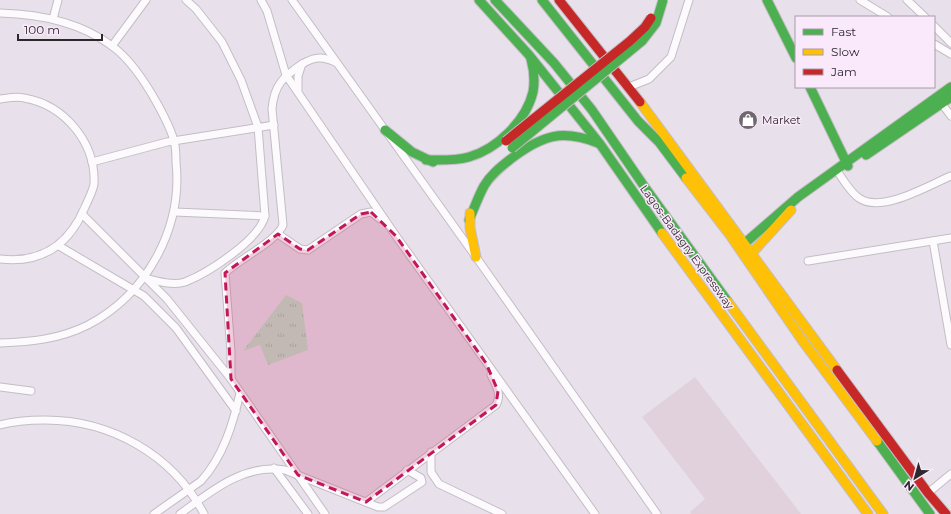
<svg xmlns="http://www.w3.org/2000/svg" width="951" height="514" viewBox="0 0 951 514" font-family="Montserrat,sans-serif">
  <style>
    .industrial { fill: #e0d1dd }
    .grass { fill: url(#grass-tufts) }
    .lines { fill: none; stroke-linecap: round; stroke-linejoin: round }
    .street-casing { stroke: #c4bdc5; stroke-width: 9 }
    .fast-casing { stroke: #c4bdc5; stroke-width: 11 }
    .slow-casing { stroke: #c4bdc5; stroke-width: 11 }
    .jam-casing { stroke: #c4bdc5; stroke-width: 11 }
    .street { stroke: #fcfafc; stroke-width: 7 }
    .fast { stroke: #4caf50; stroke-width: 9 }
    .slow { stroke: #ffc107; stroke-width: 9 }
    .jam { stroke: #c62828; stroke-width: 9 }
    .fast-bridge-casing { stroke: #c1bdc2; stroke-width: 11; stroke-linecap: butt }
    .jam-bridge-casing { stroke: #c1bdc2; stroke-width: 11; stroke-linecap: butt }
    .fast-bridge { stroke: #4caf50; stroke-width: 9 }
    .jam-bridge { stroke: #c62828; stroke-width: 9 }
    .marked { fill: #c2185b; fill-opacity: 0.2; stroke: #c2185b; stroke-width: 3; stroke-dasharray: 8 5; stroke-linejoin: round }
    .labels { text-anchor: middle; stroke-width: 3; stroke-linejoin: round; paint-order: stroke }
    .poi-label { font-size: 11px; fill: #2e282e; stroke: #f9e9fb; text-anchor: start }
    .street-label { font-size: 11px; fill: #2e282e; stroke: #f9e9fb }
  </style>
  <defs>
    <pattern id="grass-tufts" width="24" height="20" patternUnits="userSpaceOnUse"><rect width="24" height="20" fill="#c2e2cb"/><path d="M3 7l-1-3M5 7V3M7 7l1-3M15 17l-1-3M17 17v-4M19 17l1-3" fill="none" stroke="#a7c2af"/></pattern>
  </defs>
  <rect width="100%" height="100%" fill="#e8e0ea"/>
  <polygon class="industrial" points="695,377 801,514 691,514 690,512 705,499 642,417"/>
  <polygon class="grass" points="286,295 302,303 308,350 268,365 260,345 243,351"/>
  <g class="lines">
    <g class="street-casing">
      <g id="street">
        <polyline points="261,0 267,11 286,75 396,236 595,514"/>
        <polyline points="292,0 476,257 657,514"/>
        <polyline points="860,0 888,17"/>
        <polyline points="907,0 925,17"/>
        <path d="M0 13C39 14 80 22 112 46 130 59 147 85 158 105 164 116 171 129 174 141 176 147 176 155 176 162 183 228 147 294 88 325 60 339 31 342 0 343"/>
        <polyline points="53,19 58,0"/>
        <polyline points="934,26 951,43"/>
        <polyline points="934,44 951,54"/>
        <polyline points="112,46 146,0"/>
        <polyline points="629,87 649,79 671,57 689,0"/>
        <path d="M298 90V76L302 64C314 57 322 56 335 62"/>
        <path d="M0 99C8 98 17 96 24 98 65 105 96 143 94 184 93 191 88 200 85 207 69 245 42 264 0 259"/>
        <polyline points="942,104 951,116"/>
        <polyline points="92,162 167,142 274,125"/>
        <path d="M836 169C842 178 850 192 859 198 881 214 929 185 951 176"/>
        <polyline points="175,212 265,216"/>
        <polyline points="82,214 167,299 231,379 325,514"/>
        <polyline points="278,234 300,249 308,250 361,214 371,212 380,219"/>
        <polyline points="933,241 951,345"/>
        <polyline points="59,246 144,296 176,328 236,411"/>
        <polyline points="808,261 951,238"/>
        <path d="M145 278C156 281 173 286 185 282 208 273 259 240 265 216L258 127 241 80 222 42 196 9 186 0"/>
        <path d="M231 379V352L225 273C239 259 277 241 283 225L272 109C274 85 283 77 302 64"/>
        <polyline points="0,387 31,391"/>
        <path d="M0 425C14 421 30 420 45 420 111 420 173 455 204 514"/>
        <polyline points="431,452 431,472 439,484 502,514"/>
        <polyline points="274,468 308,514"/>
        <polyline points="928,493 951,474"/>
        <path d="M366 502 496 405C502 394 496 385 491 375"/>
        <path d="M154 514 201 481C223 457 233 424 240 393"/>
        <path d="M180 514C210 492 244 463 285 470L378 507H384L422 482 421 478 407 470"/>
      </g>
    </g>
    <g class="fast-casing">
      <g id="fast">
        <polyline points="479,0 529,55 600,144 662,233"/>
        <polyline points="495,0 554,63 592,110 646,189 728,302"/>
        <polyline points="542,0 638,121 659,142 686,178"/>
        <polyline points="767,0 796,58"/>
        <polyline points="810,87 848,166"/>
        <polyline points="385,130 412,152 433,162"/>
        <polyline points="866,155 951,97"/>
        <path d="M426 160C440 160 455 161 469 157 497 149 526 121 533 92 535 81 534 70 531 59"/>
        <path d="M469 220C474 209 478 197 484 186 491 174 502 166 512 158 543 135 562 129 598 143"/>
        <polyline points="745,243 798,197 951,87"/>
        <polyline points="877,441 930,514"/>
      </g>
    </g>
    <g class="slow-casing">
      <g id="slow">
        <polyline points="640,102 837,370"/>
        <polyline points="686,178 730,235 802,340 877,441"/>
        <polyline points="470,213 470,228 476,257"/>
        <polyline points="662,233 868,514"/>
        <polyline points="751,254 791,210"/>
        <polyline points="728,302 883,514"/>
      </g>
    </g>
    <g class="jam-casing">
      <g id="jam">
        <polyline points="559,0 640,102"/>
        <polyline points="837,370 928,493 946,514"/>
      </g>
    </g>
    <use href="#street" class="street"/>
    <use href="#fast" class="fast"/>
    <use href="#slow" class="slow"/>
    <use href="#jam" class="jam"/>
    <g class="fast-bridge-casing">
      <polyline id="fast-bridge" points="512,148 642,41 656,23 663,0"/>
    </g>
    <g class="jam-bridge-casing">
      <polyline id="jam-bridge" points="506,141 630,41 645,27 651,18"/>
    </g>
    <use href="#fast-bridge" class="fast-bridge"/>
    <use href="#jam-bridge" class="jam-bridge"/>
  </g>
  <path class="marked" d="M371 212 396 236 486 363 498 391 496 405 366 502 298 475 231 379 225 273 278 234 300 249 308 250 361 214Z"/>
  <defs>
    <g id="shop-disc" transform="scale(1)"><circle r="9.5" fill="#6f6870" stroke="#f9e9fb"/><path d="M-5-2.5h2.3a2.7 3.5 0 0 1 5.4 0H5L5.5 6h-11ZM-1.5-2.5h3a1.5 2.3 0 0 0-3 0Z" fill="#fff"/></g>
  </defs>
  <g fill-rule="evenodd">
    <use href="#shop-disc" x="748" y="120"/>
  </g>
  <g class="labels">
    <g class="poi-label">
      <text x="762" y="124">Market</text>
    </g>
    <g class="street-label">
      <text transform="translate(687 247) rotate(54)" y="4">Lagos-Badagry Expressway</text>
    </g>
  </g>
  <rect x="795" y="16" width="140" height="72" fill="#f9e9fb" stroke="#a89ca9"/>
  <rect x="803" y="29" width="20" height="6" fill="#4caf50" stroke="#a89ca9"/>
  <text x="831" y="36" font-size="12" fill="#2e282e">Fast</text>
  <rect x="803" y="49" width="20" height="6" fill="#ffc107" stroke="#a89ca9"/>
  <text x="831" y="56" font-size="12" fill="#2e282e">Slow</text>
  <rect x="803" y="69" width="20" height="6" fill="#c62828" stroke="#a89ca9"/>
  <text x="831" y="76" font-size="12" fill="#2e282e">Jam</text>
  <g transform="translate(915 478) rotate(217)" stroke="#f9e9fb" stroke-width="3" paint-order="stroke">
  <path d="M0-3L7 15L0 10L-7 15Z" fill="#2e282e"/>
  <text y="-6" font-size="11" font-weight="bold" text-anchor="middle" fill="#2e282e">N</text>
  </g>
  <path d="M18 34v6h84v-6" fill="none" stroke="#2e282e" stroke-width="2"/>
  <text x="24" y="34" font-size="12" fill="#2e282e" stroke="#f9e9fb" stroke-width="3" paint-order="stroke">100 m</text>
</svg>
